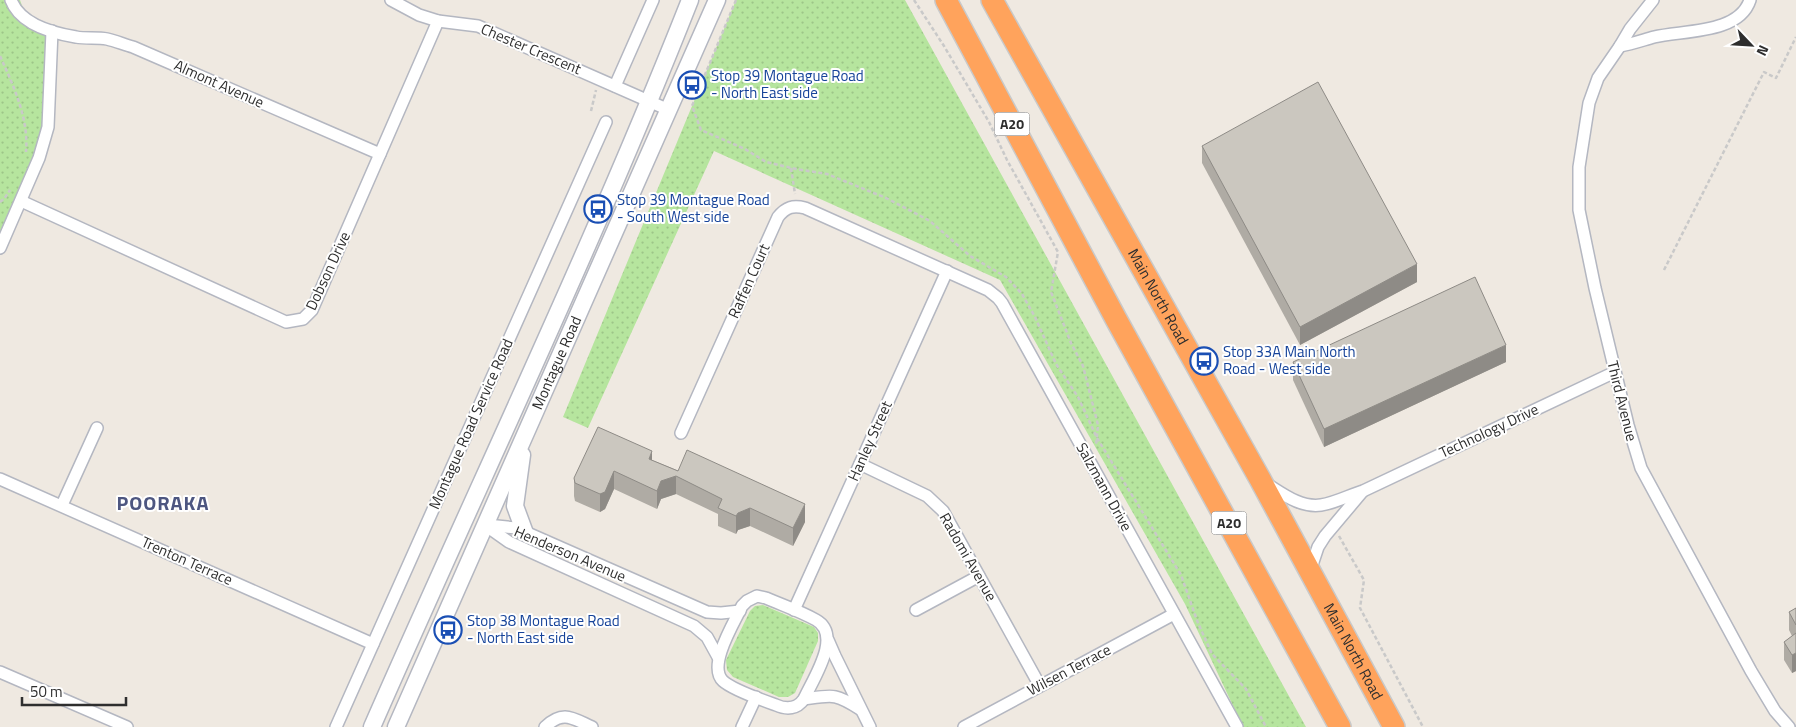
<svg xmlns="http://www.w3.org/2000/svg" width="1796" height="727" viewBox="0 0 1796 727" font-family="'Titillium Web',sans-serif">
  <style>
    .green { fill: url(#green-dots) }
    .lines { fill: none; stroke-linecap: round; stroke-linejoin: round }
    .street-casing { stroke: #b4b7c1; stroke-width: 14 }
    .secondary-casing { stroke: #b4b7c1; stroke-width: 19 }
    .highway-casing { stroke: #c9c9c9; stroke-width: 24 }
    .path { stroke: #c9c9c9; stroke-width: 2.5; stroke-dasharray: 4 2.5; stroke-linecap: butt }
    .street { stroke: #fff; stroke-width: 11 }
    .secondary { stroke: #fff; stroke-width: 16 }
    .highway { stroke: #ffa35c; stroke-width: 21 }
    .wall { fill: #afaba4 }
    .shaded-wall { fill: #8e8b86 }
    .building { fill: #cbc7bf; stroke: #8e8b86 }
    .labels { text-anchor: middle; stroke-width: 4; stroke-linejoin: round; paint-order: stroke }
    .shield { fill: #fff; stroke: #6d6d6d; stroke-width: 1 }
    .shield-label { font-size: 14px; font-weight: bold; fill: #2e2e2e }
    .street-label { font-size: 15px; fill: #2e2e2e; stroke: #fff }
    .transit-label { font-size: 15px; fill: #164399; stroke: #fff; text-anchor: start }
    .district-label { font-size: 20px; font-weight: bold; letter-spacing: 1px; fill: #4d5680; stroke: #fff }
  </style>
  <defs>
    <pattern id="green-dots" width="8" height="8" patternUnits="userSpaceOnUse" patternTransform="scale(1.25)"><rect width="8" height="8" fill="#b6e59e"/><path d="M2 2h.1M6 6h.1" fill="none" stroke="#9dc588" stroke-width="1.8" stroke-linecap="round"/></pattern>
  </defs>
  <rect width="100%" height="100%" fill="#efe9e1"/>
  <g class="green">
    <polygon points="0,0 20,0 27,20 52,31 39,158 0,247"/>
    <polygon points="736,0 905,0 1306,727 1243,727 1185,604 1000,280 714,151 588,428 563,417"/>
    <polygon points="763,605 814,627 818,633 818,641 795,693 788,697 779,697 733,677 727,670 726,660 750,611 755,606"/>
  </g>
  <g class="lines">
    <g class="street-casing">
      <g id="street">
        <path d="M11 0C20 24 52 33 76 37 86 39 97 37 107 39 116 41 125 45 133 47L380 154"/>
        <polyline points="391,0 419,15 438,21 478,26 669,110"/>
        <polyline points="1653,0 1630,29 1620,46 1598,78 1589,103 1579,167 1579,210 1595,288 1628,425 1641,468 1751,671 1775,711 1789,727"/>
        <path d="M1620 46C1632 44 1643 40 1654 37 1683 30 1739 34 1750 0"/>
        <polyline points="615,86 653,0"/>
        <polyline points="21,201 286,322 303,319 312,310 438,21"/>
        <polyline points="0,248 39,158 48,127 52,31"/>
        <path d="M681 433 778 217C786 207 793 205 805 208L988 290 998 298 1002 303 1237 727"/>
        <polyline points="860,464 927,496 943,511 1040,686"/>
        <polyline points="0,479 373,644"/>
        <path d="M1267 484C1283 494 1301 508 1321 505 1335 503 1350 495 1363 491L1615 372"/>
        <polyline points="62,505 97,428"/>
        <polyline points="485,525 509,542 694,626 707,637 718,657"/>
        <polyline points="487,525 516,528 707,612 721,613 740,611"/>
        <polyline points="1310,571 1318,547 1325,536 1362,492"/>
        <path d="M757 596 766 598C782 605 800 611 816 620 843 635 813 679 804 699 797 709 787 710 776 705 762 700 733 690 723 681 707 666 734 623 742 606L747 601Z"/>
        <polyline points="794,610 947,271"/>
        <polyline points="916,610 979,576"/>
        <polyline points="828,640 835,656 870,727"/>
        <polyline points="0,672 127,727"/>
        <path d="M804 699C833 695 835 693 860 709"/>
        <polyline points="336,727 606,122"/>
        <path d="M545 727C563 710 572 718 592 727"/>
        <polyline points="742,727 756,697"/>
        <polyline points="964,727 1174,614"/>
      </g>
    </g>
    <g class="secondary-casing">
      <g id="secondary">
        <polyline points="522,455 515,506 525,533"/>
        <path d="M372 727C478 485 593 246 690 0"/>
        <path id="s1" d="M396 727 717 0"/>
      </g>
    </g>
    <g class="highway-casing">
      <g id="highway">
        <polyline points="946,0 1116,319 1340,727"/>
        <path id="s2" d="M992 0 1260 479 1394 727"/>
      </g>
    </g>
    <g class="path">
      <polyline points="736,0 692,106 701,130 745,149 766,162 796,169 827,174 886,198 930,221 970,256 1006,277 1022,294 1035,317 1056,364 1078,397 1097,438 1181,575 1198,623 1212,654 1246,689 1266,727"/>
      <polyline points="914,0 944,46 989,122 1007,160 1058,252 1051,292 1071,343 1083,366 1098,425 1096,446"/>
      <path d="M0 56C14 87 29 119 26 152"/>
      <polyline points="591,111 596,90"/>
      <polyline points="791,168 795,194"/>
      <polyline points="0,202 4,199 10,190"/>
      <polyline points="1664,270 1764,72 1776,78 1796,37"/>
      <polyline points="1339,536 1364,580 1360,608 1423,727"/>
    </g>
    <use href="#street" class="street"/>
    <use href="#secondary" class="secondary"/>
    <use href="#highway" class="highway"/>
  </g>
  <g class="wall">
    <polygon points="1202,146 1417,282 1300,345 1202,163"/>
    <polygon points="1293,362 1506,362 1324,447 1293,380"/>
    <polygon points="652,460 805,522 793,546 750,526 738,530 736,534 718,526 718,514 676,494 661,499 657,509 614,489 605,509 600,512 575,501 574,496 574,478"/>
    <polygon points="1796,608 1796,671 1792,673 1784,660 1784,642 1792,636 1789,630 1789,612"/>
  </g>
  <g class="shaded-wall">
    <polygon points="1417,264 1417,282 1300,345 1300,327"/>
    <polygon points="1506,345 1506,362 1324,447 1324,429"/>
    <polygon points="652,451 652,469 649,459"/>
    <polygon points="614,471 614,489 605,509 600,512 600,494"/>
    <polygon points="676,476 676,494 661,499 657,509 657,491 661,481"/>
    <polygon points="805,504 805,522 793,546 793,528"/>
    <polygon points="750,508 750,526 738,530 736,534 736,516 738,513"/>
    <polygon points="1796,653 1796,671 1792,673 1792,655"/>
  </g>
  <g class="building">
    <polygon points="1318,82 1417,264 1300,327 1202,146"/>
    <polygon points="1475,277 1506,345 1324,429 1293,362"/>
    <polygon points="598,427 652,451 649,459 678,471 687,450 805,504 793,528 750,508 738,513 736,516 718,508 722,499 676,476 661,481 657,491 614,471 605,492 600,494 575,483 574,478"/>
    <polygon points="1796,608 1796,625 1789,612"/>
    <polygon points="1796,633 1796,653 1792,655 1784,642"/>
  </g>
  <defs>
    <g id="bus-ring" transform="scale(1.4375)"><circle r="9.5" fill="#fff" stroke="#1a4fb4" stroke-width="1.5"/><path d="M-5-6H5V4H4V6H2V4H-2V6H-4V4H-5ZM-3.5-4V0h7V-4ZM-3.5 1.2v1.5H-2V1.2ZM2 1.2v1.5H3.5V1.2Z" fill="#1a4fb4"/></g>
  </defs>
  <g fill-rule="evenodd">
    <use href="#bus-ring" x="692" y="85"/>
    <use href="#bus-ring" x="598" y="209"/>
    <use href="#bus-ring" x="1204" y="361"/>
    <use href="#bus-ring" x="448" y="630"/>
  </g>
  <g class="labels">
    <g class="shield">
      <rect x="994.5" y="112.5" width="35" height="23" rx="4"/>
      <rect x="1211.5" y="511.5" width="35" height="23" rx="4"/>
    </g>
    <g class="shield-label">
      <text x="1012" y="129">A20</text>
      <text x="1229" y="528">A20</text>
    </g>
    <g class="street-label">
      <text transform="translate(531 49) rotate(23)" y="5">Chester Crescent</text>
      <text transform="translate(219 84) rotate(24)" y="5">Almont Avenue</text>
      <text transform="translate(328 271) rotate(-65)" y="5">Dobson Drive</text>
      <text transform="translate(749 281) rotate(-66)" y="5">Raffen Court</text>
      <text dy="5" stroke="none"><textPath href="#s2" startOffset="340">Main North Road</textPath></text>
      <text dy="5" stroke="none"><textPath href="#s1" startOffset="398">Montague Road</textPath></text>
      <text transform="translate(1622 401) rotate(76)" y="5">Third Avenue</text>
      <text transform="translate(471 424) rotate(-66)" y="5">Montague Road Service Road</text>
      <text transform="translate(1489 431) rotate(-25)" y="5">Technology Drive</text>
      <text transform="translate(870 441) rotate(-66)" y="5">Hanley Street</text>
      <text transform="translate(1104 487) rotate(61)" y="5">Salzmann Drive</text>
      <text transform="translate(570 554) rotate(23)" y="5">Henderson Avenue</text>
      <text transform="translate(968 557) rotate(60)" y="5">Radomi Avenue</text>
      <text transform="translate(187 561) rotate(24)" y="5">Trenton Terrace</text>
      <text dy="5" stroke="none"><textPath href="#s2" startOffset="745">Main North Road</textPath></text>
      <text transform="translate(1069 670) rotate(-28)" y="5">Wilsen Terrace</text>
    </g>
    <g class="transit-label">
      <text x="711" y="81">Stop 39 Montague Road<tspan x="711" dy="17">- North East side</tspan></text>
      <text x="617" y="205">Stop 39 Montague Road<tspan x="617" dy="17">- South West side</tspan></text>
      <text x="1223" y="357">Stop 33A Main North<tspan x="1223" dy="17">Road - West side</tspan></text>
      <text x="467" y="626">Stop 38 Montague Road<tspan x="467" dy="17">- North East side</tspan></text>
    </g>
    <g class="district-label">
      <text x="163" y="510">POORAKA</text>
    </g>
  </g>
  <g transform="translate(1751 45) rotate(115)" stroke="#ffffff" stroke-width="4" paint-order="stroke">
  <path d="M0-4L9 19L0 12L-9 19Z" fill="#2e2e2e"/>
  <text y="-8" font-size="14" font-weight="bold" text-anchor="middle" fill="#2e2e2e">N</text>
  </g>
  <path d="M22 697v8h104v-8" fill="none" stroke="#2e2e2e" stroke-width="2.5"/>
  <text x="30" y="697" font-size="15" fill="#2e2e2e" stroke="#ffffff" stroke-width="4" paint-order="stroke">50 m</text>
</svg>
